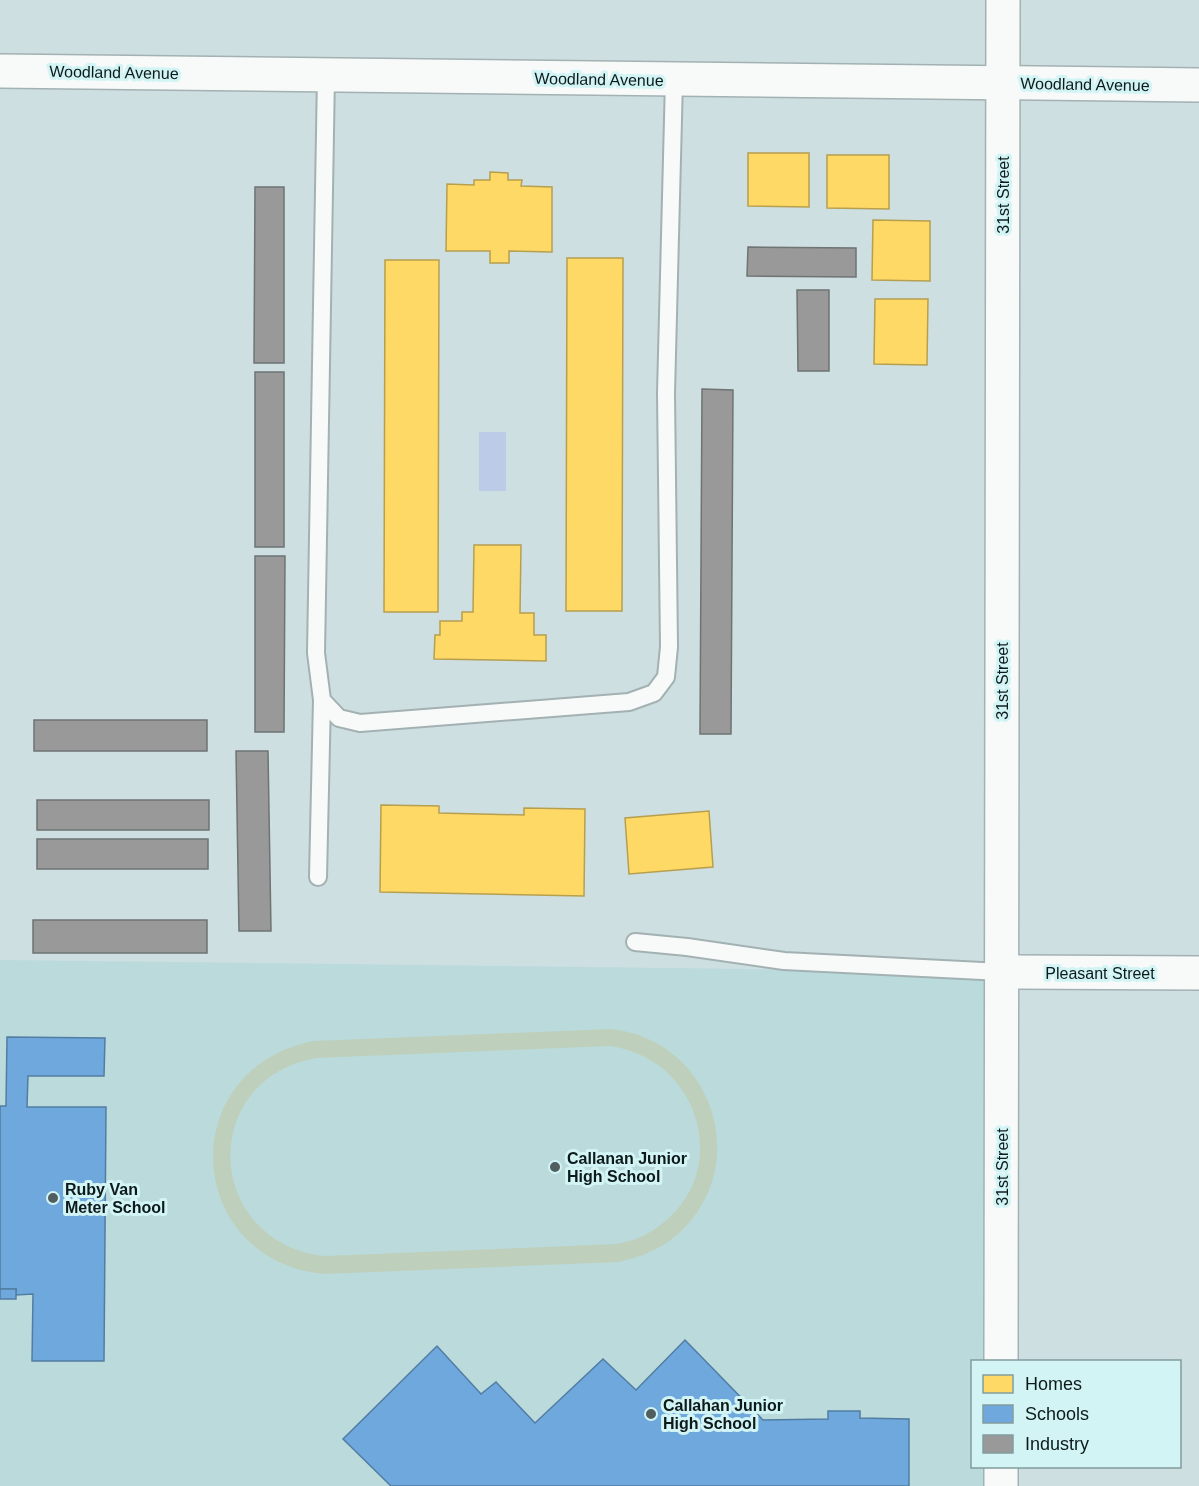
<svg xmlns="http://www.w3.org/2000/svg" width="1199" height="1486" viewBox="0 0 1199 1486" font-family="Arial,sans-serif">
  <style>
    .built { fill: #badadc }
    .green { fill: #bed0bc; fill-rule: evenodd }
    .water { fill: #bbcbe8 }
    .homes { fill: #ffd966; stroke: #b69f4f; stroke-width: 1.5 }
    .schools { fill: #6fa8dc; stroke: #527da2; stroke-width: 1.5 }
    .industry { fill: #999; stroke: #6f7373; stroke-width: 1.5 }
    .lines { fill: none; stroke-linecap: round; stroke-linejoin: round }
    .service-casing { stroke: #a3b1b2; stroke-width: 20 }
    .minor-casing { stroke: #a3b1b2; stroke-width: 36 }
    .secondary-casing { stroke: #a3b1b2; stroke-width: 36 }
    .service { stroke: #f8fafa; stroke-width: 16 }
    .minor { stroke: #f8fafa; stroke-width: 33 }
    .secondary { stroke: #f8fafa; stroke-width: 33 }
    .poi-dot { fill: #505e5f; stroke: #d2f4f5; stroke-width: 2 }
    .labels { text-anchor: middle; stroke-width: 6; stroke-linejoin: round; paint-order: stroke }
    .street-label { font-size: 16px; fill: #0d191a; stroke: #d2f4f5 }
    .poi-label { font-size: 16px; font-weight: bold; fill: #0d191a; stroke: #d2f4f5; text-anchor: start }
  </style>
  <rect width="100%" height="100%" fill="#cddfe0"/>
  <polygon class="built" points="0,960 1002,972 1001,1361 972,1362 972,1466 1001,1467 1001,1486 0,1486"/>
  <path class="green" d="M610 1029C715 1039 756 1171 673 1238 657 1251 639 1257 619 1262L324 1274C183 1260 173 1068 314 1041ZM609 1046C702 1058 735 1176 655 1229 644 1237 631 1241 617 1244L324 1256C203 1241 198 1079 316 1058Z"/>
  <rect class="water" x="479" y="432" width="27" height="59"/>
  <g class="homes">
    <polygon points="748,153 809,153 809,207 748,206"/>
    <polygon points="827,155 889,155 889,209 827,208"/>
    <polygon points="490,172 508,173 508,180 522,180 521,186 552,187 552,252 509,251 509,263 490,263 490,251 446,251 447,184 474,185 474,180 490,180"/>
    <polygon points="873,220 930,221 930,281 872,280"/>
    <polygon points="567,258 623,258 622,611 566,611"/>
    <polygon points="385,260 439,260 438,612 384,612"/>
    <polygon points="875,299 928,299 927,365 874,364"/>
    <polygon points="474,545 521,545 520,613 534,613 534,635 546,635 546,661 434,659 435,635 440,635 440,621 462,621 462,612 473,612"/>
    <polygon points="381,805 439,806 439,813 524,815 524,808 585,809 584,896 380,892"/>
    <polygon points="709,811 713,867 629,874 625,818"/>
  </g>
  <g class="schools">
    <polygon points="7,1037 105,1038 104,1076 28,1076 27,1107 106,1107 104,1361 32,1361 33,1294 16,1295 16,1289 0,1289 0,1106 6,1106"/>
    <rect x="0" y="1289" width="16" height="10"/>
    <polygon points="685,1340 763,1420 828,1419 828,1411 860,1411 860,1418 909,1419 909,1486 391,1486 343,1439 437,1346 481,1394 496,1382 535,1423 603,1359 636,1390"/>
  </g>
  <g class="industry">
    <polygon points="255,187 284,187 284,363 254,363"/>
    <polygon points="748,247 856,248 856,277 747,276"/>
    <polygon points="797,290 829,290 829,371 798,371"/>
    <rect x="255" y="372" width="29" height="175"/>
    <polygon points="702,389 733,390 731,734 700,734"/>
    <polygon points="255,556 285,556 284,732 255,732"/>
    <rect x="34" y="720" width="173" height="31"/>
    <polygon points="236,751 268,751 271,931 239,931"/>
    <rect x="37" y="800" width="172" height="30"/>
    <rect x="37" y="839" width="171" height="30"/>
    <rect x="33" y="920" width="174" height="33"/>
  </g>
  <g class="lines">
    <g class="service-casing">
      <g id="service">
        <polyline points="326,75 316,653 322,700 339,718 360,723 629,702 654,693 666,677 669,647 666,393 674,80"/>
        <polyline points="318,877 322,700"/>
        <polyline points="635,942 687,947 784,961 1002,972"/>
      </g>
    </g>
    <g class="minor-casing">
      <g id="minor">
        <polyline points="0,71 1199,85"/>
        <polyline points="1002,972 1199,973"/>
      </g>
    </g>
    <g class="secondary-casing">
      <g id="secondary">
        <polyline points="1001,1362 1003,0"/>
        <polyline points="1001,1486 1001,1466"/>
      </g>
    </g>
    <use href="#service" class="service"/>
    <use href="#minor" class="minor"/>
    <use href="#secondary" class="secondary"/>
  </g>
  <g class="poi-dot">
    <circle cx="555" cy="1167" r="6"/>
    <circle cx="53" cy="1198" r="6"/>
    <circle cx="651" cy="1414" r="6"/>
  </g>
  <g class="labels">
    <g class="street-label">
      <text transform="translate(114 72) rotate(1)" y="6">Woodland Avenue</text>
      <text transform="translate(599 79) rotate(1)" y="6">Woodland Avenue</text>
      <text transform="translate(1085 84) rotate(1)" y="6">Woodland Avenue</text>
      <text transform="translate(1003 195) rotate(-90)" y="6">31st Street</text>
      <text transform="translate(1002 681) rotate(-90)" y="6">31st Street</text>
      <text x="1100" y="979">Pleasant Street</text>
      <text transform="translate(1002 1167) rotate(-90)" y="6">31st Street</text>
    </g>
    <g class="poi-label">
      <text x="567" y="1164">Callanan Junior<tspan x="567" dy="18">High School</tspan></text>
      <text x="65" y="1195">Ruby Van<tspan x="65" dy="18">Meter School</tspan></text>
      <text x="663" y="1411">Callahan Junior<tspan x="663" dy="18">High School</tspan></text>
    </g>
  </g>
  <rect x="971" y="1360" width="210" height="108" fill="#d2f4f5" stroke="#839c9d" stroke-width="1.5"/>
  <rect x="983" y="1375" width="30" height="18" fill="#ffd966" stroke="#839c9d" stroke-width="1.5"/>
  <text x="1025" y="1390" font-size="18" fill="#0d191a">Homes</text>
  <rect x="983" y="1405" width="30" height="18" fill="#6fa8dc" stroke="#839c9d" stroke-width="1.5"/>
  <text x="1025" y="1420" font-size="18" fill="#0d191a">Schools</text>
  <rect x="983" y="1435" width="30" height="18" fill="#999999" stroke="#839c9d" stroke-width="1.5"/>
  <text x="1025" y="1450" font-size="18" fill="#0d191a">Industry</text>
</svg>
